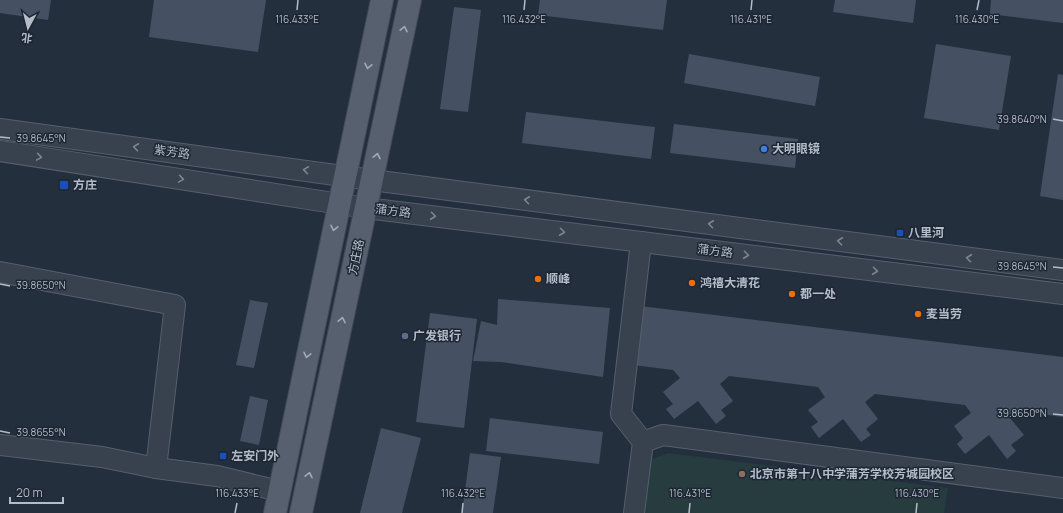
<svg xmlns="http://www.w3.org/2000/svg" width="1063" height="513" viewBox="0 0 1063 513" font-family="Manrope,'Noto Sans SC',sans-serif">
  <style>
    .green { fill: #263c3f }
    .building { fill: #455162 }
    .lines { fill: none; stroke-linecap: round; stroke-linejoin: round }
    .minor-casing { stroke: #565f6c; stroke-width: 22 }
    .major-casing { stroke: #414a57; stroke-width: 24 }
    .minor { stroke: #38414e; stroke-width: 20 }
    .major { stroke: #56606e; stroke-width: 22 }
    .oneway { stroke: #a1aab7 }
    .oneway2 { stroke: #7c8592 }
    .ticks { fill: none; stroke: #b4bcc9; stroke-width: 1.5 }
    .shop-dot { fill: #3f7fe0; stroke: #1d2633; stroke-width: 1.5 }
    .transit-dot { fill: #1a4fb4; stroke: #1d2633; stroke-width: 1.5 }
    .food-dot { fill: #e8710a; stroke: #1d2633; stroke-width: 1.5 }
    .service-dot { fill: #5c6f8a; stroke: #1d2633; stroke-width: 1.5 }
    .education-dot { fill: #8d6e63; stroke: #1d2633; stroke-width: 1.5 }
    .labels { text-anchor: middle; stroke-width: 3; stroke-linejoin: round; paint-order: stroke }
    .poi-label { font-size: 12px; font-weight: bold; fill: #b4bcc9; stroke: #1d2633; text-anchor: start }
    .street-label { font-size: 12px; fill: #b4bcc9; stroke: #1d2633 }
    .ticks-label { font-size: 10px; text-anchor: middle; fill: #b4bcc9; stroke: #1d2633; stroke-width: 3; stroke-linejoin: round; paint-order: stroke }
  </style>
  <rect width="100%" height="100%" fill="#242f3e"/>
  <polygon class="green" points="668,453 948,488 944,513 645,513 652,459"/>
  <g class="building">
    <polygon points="0,0 51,0 48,20 0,13"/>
    <polygon points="154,0 266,0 258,52 149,37"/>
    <polygon points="540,0 667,0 663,30 538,15"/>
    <polygon points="835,0 916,0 913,23 833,12"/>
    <polygon points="991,0 1063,0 1063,23 990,14"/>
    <polygon points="454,7 481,10 468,112 440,109"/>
    <polygon points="936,44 1011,56 999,130 924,118"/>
    <polygon points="689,54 820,77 815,106 684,83"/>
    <polygon points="1058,74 1063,75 1063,200 1040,196"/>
    <polygon points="526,112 655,127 651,159 522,143"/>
    <polygon points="674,124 798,139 795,168 670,153"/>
    <polygon points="498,299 610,308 603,377 501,362 473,361 481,321 497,325"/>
    <polygon points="250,300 268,303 254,368 236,365"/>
    <polygon points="640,306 1063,357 1063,417 1019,411 1010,418 1024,435 1011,445 1016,451 1007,459 989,435 965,454 957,444 963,438 954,426 971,413 965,405 875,394 865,402 878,419 866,429 871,435 861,442 843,419 819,438 811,427 818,422 808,410 825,397 818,387 729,376 720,384 733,401 721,410 726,416 716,424 698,401 674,419 666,409 673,404 663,392 680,378 673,370 633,365"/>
    <polygon points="430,313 477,319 464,428 416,422"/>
    <polygon points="250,396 268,400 259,445 240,441"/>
    <polygon points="490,418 603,432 599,464 486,451"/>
    <polygon points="381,428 421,438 402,513 360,513"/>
    <polygon points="470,453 501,457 493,513 462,513"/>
  </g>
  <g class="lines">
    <g class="minor-casing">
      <g id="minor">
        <polyline points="0,129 372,180 1063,270"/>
        <polyline points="0,151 366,208 1063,294"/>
        <polyline points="0,272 175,305 156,468"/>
        <polyline points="643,442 663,435 1063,488"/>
        <polyline points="0,445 102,457 156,468 217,476 279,491"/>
        <polyline points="634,513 643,442 621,414 641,242"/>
      </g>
    </g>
    <g class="major-casing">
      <g id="major">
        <polyline points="275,513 382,0"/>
        <polyline points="301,513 410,0"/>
      </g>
    </g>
    <use href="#minor" class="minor"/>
    <use href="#major" class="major"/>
  </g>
  <defs><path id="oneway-chevron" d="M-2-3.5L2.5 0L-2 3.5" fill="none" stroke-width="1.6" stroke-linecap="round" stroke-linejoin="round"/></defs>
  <g class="oneway">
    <use href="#oneway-chevron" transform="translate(404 29) rotate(-78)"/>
    <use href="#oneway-chevron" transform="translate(368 66) rotate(102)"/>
    <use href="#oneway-chevron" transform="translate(377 156) rotate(-78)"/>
    <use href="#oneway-chevron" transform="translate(334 228) rotate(102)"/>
    <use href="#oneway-chevron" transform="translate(342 320) rotate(-78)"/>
    <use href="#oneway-chevron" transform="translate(307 355) rotate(102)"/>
    <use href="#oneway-chevron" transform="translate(309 475) rotate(-78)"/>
  </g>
  <g class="oneway2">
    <use href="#oneway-chevron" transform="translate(136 147) rotate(-172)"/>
    <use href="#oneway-chevron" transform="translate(39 157) rotate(9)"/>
    <use href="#oneway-chevron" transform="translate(306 170) rotate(-172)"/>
    <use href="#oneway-chevron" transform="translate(181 179) rotate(9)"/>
    <use href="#oneway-chevron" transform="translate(527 200) rotate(-173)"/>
    <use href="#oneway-chevron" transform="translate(433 216) rotate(7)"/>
    <use href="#oneway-chevron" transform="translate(711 224) rotate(-173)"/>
    <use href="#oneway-chevron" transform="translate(562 232) rotate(7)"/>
    <use href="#oneway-chevron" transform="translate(840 241) rotate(-173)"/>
    <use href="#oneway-chevron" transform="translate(746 255) rotate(7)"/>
    <use href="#oneway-chevron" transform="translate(969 258) rotate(-173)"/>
    <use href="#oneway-chevron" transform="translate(875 271) rotate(7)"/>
  </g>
  <path class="ticks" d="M297 10 298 0M524 10 525 0M751 10 752 0M977 10 979 0M1053 119 1063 121M0 137 10 138M1053 267 1063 268M0 284 10 286M1053 414 1063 415M0 431 10 433M235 513 237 503M462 513 463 503M689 513 690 503M916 513 917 503"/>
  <circle class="shop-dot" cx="764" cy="149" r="4"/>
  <g class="transit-dot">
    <rect x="59" y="180" width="10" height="10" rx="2"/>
    <rect x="896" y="229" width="8" height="8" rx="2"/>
    <rect x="219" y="452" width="8" height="8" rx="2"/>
  </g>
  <g class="food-dot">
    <circle cx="538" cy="279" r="4"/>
    <circle cx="692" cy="283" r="4"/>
    <circle cx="792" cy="294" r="4"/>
    <circle cx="918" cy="314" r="4"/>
  </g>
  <circle class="service-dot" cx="405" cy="336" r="4"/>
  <circle class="education-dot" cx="742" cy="474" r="4"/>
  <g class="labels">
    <g class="poi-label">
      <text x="772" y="153">大明眼镜</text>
      <text x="73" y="189">方庄</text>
      <text x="908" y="237">八里河</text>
      <text x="546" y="283">顺峰</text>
      <text x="700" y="287">鸿禧大清花</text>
      <text x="800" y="298">都一处</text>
      <text x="926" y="318">麦当劳</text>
      <text x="413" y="340">广发银行</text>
      <text x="231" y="460">左安门外</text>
      <text x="750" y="478">北京市第十八中学蒲芳学校芳城园校区</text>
    </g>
    <g class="street-label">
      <text transform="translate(172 152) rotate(8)" y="4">紫芳路</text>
      <text transform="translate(393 211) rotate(7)" y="4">蒲方路</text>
      <text transform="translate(715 251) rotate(7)" y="4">蒲方路</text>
      <text transform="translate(356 257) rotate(-78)" y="4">方庄路</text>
    </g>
  </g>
  <g class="ticks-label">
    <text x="297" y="23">116.433°E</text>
    <text x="524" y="23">116.432°E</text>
    <text x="751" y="23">116.431°E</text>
    <text x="977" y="23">116.430°E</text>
    <text x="1022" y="123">39.8640°N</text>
    <text x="41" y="142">39.8645°N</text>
    <text x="1022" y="270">39.8645°N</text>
    <text x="41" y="289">39.8650°N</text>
    <text x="1022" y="417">39.8650°N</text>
    <text x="41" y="436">39.8655°N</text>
    <text x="237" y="497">116.433°E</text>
    <text x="463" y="497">116.432°E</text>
    <text x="690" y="497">116.431°E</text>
    <text x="917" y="497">116.430°E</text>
  </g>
  <g transform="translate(28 28) rotate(187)" stroke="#1d2633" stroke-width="3" paint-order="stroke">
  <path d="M0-3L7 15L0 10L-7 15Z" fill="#b4bcc9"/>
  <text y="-6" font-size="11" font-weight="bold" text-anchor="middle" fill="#b4bcc9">北</text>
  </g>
  <path d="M10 497v6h53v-6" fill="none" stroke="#b4bcc9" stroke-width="2"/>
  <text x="16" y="497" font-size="12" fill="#b4bcc9" stroke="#1d2633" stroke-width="3" paint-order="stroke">20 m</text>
</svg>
